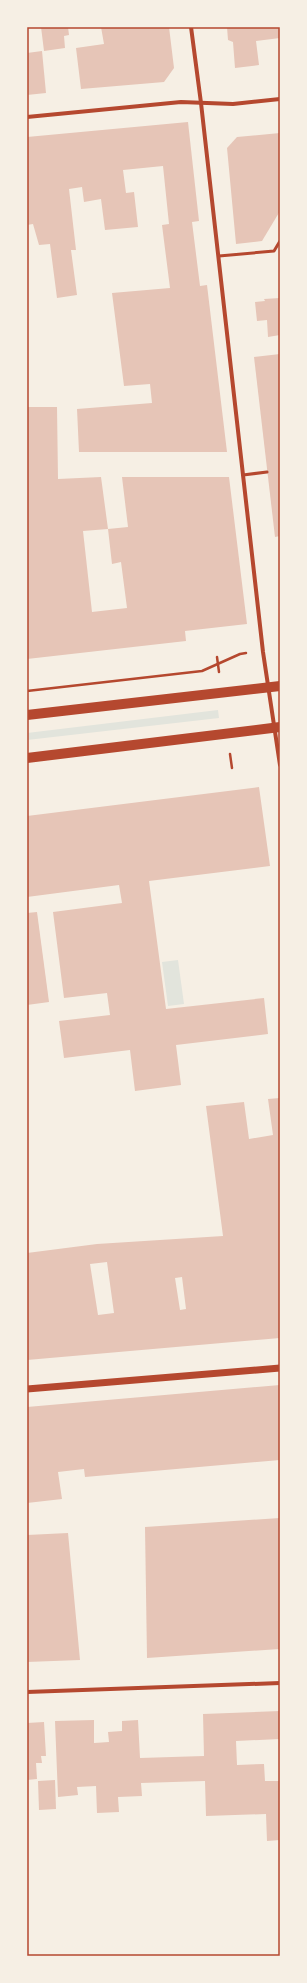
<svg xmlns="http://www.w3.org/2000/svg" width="307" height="1983" viewBox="0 0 307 1983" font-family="'Fira Sans Condensed',sans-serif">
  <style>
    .green { fill: #e2e4dc }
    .building { fill: #e6c5b7; fill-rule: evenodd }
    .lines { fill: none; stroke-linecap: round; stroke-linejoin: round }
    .path { stroke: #b5482f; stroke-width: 2.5 }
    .service { stroke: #b5482f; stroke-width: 3 }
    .minor { stroke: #b5482f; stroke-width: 4 }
    .tertiary { stroke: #b5482f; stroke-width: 7 }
    .primary { stroke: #b5482f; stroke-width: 10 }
    .neatline { fill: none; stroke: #b5482f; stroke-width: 1.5 }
  </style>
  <rect width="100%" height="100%" fill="#f6efe4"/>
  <g class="green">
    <polygon points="218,710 219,718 27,740 27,733"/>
    <polygon points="178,960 184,1004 168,1006 162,962"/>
  </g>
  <g class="building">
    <polygon points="41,27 68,27 69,35 64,36 65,48 44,51"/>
    <polygon points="101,27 169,27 174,68 164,82 81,89 76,48 104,44"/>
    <polygon points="227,27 280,27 280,38 256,41 259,65 235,68 233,42 228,40"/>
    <polygon points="42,51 46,93 27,95 27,53"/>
    <polygon points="188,122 199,221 192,222 200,286 207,285 227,452 79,452 77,409 152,403 150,384 124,386 112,293 170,288 162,225 169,224 163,166 123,170 126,193 134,192 138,227 105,230 101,199 84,202 82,187 69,189 76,250 71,250 77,295 57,298 50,244 39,245 33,224 27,225 27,137"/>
    <polygon points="280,133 280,211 262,241 236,244 227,148 237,137"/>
    <polygon points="280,298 280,335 268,337 267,320 257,321 255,302 265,301 264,299"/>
    <polygon points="280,354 280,536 275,537 254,357"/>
    <polygon points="27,407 57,407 58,479 101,477 108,529 83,531 92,612 127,608 121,562 112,564 108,529 128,527 122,477 229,477 247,624 185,631 186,641 27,659"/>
    <polygon points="259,787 270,866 149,881 166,1009 264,998 268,1034 176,1045 181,1085 135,1091 130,1050 64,1058 59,1021 110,1015 107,993 64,998 53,912 122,903 119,885 27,897 27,816"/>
    <polygon points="37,912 49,1002 27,1005 27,913"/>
    <path d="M280 1098V1338L27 1360V1253L97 1244 223 1236 206 1106 244 1102 249 1139 273 1135 268 1099ZM107 1262 114 1313 98 1315 90 1264ZM182 1277 186 1309 180 1310 175 1278Z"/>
    <polygon points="280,1385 280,1460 85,1477 84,1469 58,1472 62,1499 27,1503 27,1407"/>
    <polygon points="280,1518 280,1649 147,1658 145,1527"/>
    <polygon points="68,1533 80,1660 27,1662 27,1535"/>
    <polygon points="280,1711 280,1739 236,1741 237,1765 264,1764 265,1781 280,1781 280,1840 267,1841 266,1814 206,1816 205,1781 141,1783 142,1796 118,1797 119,1812 97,1813 96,1786 77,1787 78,1795 58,1797 55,1721 94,1720 94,1743 109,1742 108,1732 122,1731 122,1721 138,1720 140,1758 204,1756 203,1714"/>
    <polygon points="44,1722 46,1756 41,1756 42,1763 36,1763 37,1779 27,1780 27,1723"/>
    <polygon points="55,1780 56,1809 39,1810 38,1781"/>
  </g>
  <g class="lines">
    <g class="path">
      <polyline points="217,657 219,672"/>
      <polyline points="27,691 202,671 240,654 246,653"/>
      <polyline points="230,754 232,768"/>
    </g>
    <g class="service">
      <polyline points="219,256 274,251 280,241"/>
      <polyline points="243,475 267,472"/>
    </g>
    <g class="minor">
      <polyline points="191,27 201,103 263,652 280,765"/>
      <polyline points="27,117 181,102 233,104 280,99"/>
      <polyline points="27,1692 280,1683"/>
    </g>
    <polyline class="tertiary" points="27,1389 280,1368"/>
    <g class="primary">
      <polyline points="27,715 280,686"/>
      <polyline points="27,758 280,727"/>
    </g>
  </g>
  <rect width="307" height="1983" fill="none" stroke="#f6efe4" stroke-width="56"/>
  <rect x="28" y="28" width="251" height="1927" class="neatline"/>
</svg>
